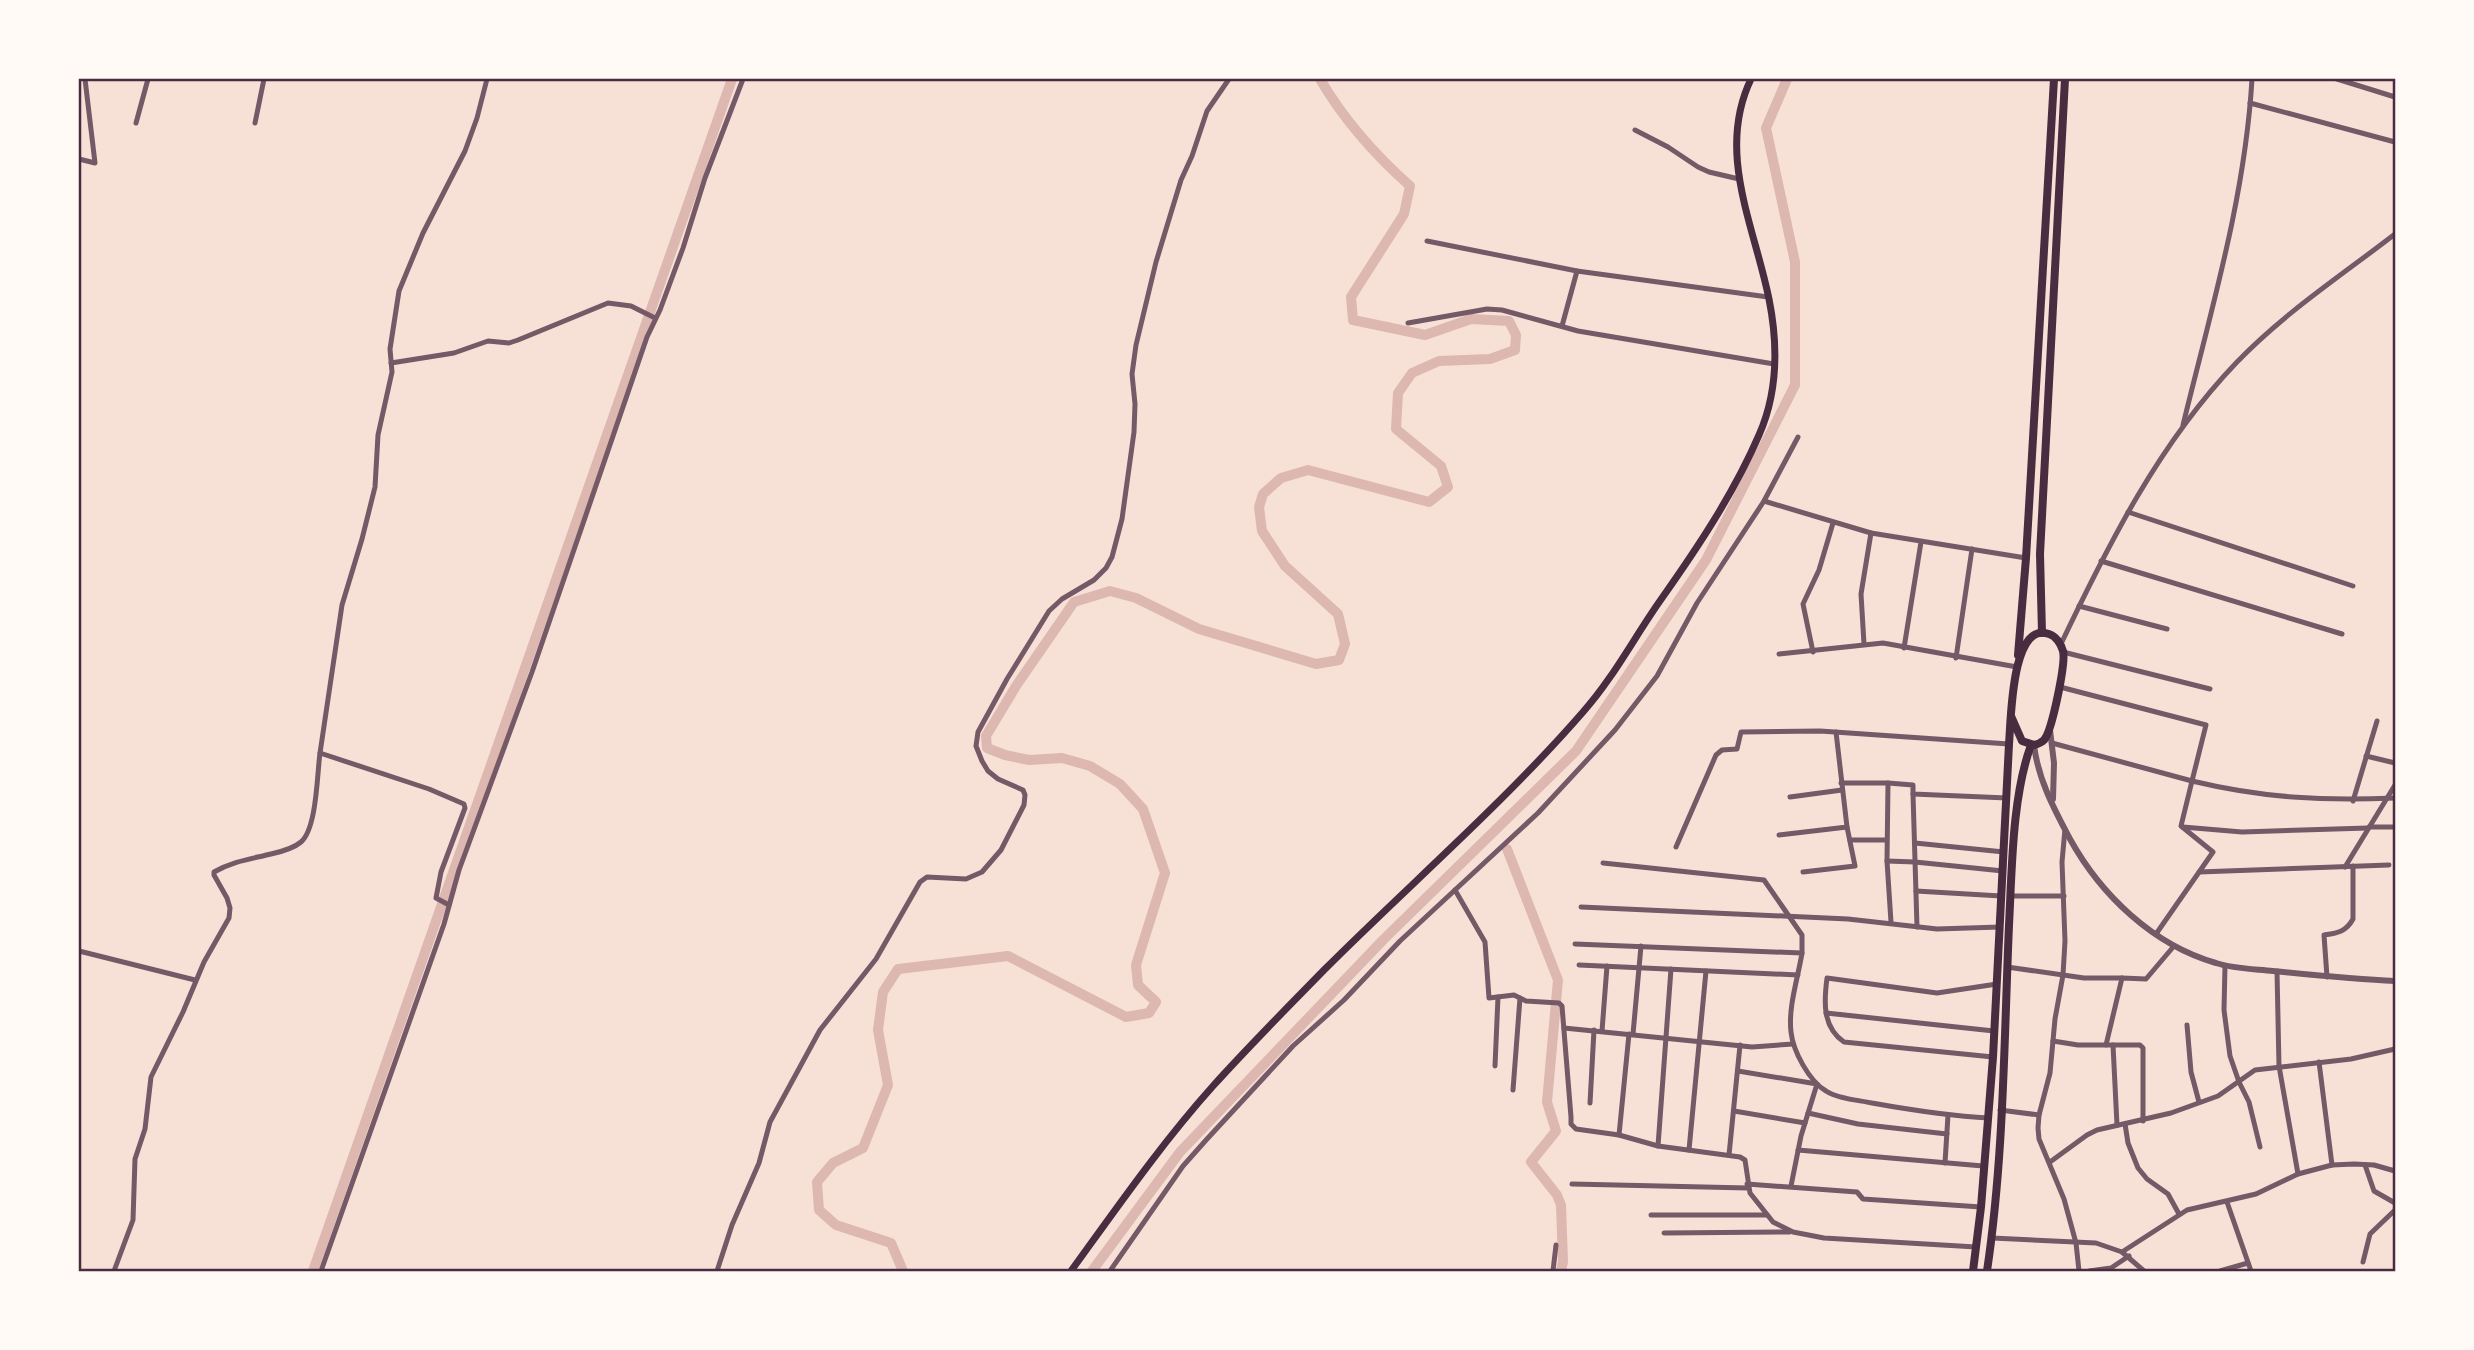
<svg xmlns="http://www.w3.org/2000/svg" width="2474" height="1350" viewBox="0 0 2474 1350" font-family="Roboto,sans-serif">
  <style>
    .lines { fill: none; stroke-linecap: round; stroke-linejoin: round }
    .canal { stroke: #dcb8b0; stroke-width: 10 }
    .minor { stroke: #755966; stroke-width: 5 }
    .tertiary { stroke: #755966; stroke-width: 6 }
    .secondary { stroke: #4a2c40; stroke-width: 7 }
    .primary { stroke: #4a2c40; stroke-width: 8 }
    .neatline { fill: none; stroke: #4a2c40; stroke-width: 2.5 }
  </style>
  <rect width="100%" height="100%" fill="#f7e1d7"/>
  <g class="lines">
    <g class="canal">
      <polyline points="1507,849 1558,980 1547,1102 1556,1131 1531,1162 1557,1195 1561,1205 1563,1262 1561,1271"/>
      <polyline points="313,1271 732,79"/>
      <path d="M903 1271 891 1243 836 1225 819 1210 817 1182 833 1163 863 1148 888 1085 878 1030 883 992 898 969 1008 956 1126 1017 1149 1013 1156 1002 1138 985 1136 965 1165 873 1143 809 1120 784 1090 766 1062 758 1029 760 1005 755 987 748 986 736 1016 686 1074 602 1110 591 1136 598 1199 629 1316 664 1339 660 1345 644 1338 614 1285 566 1262 531 1259 507 1263 494 1281 478 1308 470 1429 502 1448 487 1441 466 1396 429 1398 393 1412 373 1439 361 1490 359 1515 350 1516 335 1509 321 1471 319 1425 335 1353 320 1351 297 1404 214 1410 186C1374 154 1344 120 1320 79"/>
      <polyline points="1092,1271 1180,1152 1384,939 1576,751 1706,560 1795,385 1795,262 1766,128 1787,79"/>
    </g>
    <g class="minor">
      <polyline points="2337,79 2395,97"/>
      <polyline points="2250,103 2395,142"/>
      <polyline points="136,123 148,79"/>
      <polyline points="255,123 264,79"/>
      <polyline points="1635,130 1668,147 1698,167 1709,172 1739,179"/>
      <polyline points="79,159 95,163 85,79"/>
      <polyline points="1427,241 1577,271 1768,297"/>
      <polyline points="1408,323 1487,309 1502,310 1578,331 1774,364"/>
      <polyline points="1562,326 1577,271"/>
      <polyline points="391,363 454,353 488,341 509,343 518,340 608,303 631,306 655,318"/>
      <path d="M2183 425C2211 310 2245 198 2252 79"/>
      <polyline points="1764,501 1871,533 2026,558"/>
      <polyline points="2128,512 2353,586"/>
      <polyline points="2101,561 2342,634"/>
      <polyline points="2079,606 2167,629"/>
      <polyline points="1864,644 1861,594 1871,533"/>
      <path d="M2060 646C2108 545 2159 443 2237 362 2284 313 2342 275 2395 234"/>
      <polyline points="1904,648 1921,542"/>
      <polyline points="1813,652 1803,604 1819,570 1833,523"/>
      <polyline points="2063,652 2210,689"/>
      <polyline points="1779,654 1883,643 2017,667"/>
      <polyline points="1956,658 1972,549"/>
      <polyline points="2052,743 2192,781 2206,725 2060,687"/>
      <polyline points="2366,756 2395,763"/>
      <polyline points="1841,783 1888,783 1887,861 1891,922"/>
      <polyline points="1888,783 1913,785 1913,794 2007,798"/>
      <polyline points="1913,794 1917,927"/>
      <polyline points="1790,797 1842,790"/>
      <polyline points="2353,801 2377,721"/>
      <polyline points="2183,827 2242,832 2368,828"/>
      <polyline points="2369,827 2395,827"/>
      <polyline points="2065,829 2062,862 2065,941 2063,975 2055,1019 2050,1073 2039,1115 2038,1128 2039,1139 2064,1199 2076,1243 2079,1271"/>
      <polyline points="1779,835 1847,827 1836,732"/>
      <polyline points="1850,840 1886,840"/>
      <polyline points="1915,843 2004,852"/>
      <polyline points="1676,847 1716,755 1722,750 1737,749 1741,732 1820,731 2009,744"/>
      <polyline points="1887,861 1915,862 2003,871"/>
      <polyline points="1603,863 1764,880 1802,935 1802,953"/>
      <polyline points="2345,867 2395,785"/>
      <polyline points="1803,872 1855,866 1847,827"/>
      <polyline points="2199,872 2389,865"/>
      <polyline points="1455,890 1485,942 1489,998 1514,995 1526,1001 1559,1003 1562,1006 1571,1117 1571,1124 1576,1129 1619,1135 1658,1146 1740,1157 1745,1160 1750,1193 1773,1222 1793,1232 1824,1238 1976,1247"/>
      <polyline points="1916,891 2001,896"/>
      <polyline points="2011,896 2064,896"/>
      <polyline points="449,905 436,898 441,872 465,808 464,804 429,789 320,753 342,605 362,539 375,487 378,435 392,372 390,349 399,291 423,233 465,151 477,118 487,79"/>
      <polyline points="1581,907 1848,919 1937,929 2000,927"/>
      <path d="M2156 934 2213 852 2181 826 2192 781C2263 798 2322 801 2395 798"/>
      <path d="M1575 944 1802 953C1798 978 1788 1007 1791 1032 1793 1051 1809 1081 1826 1091 1838 1099 1858 1100 1872 1103 1911 1110 1949 1116 1989 1118"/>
      <polyline points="79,951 195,980"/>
      <polyline points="1579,965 1798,975"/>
      <polyline points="2225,966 2224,1010 2230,1056 2239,1082 2249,1102 2260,1147"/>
      <polyline points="2007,967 2084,978 2122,978"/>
      <polyline points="2277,971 2279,1066 2298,1174"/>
      <path d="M2327 977 2324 935C2337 933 2346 932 2353 919V866"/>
      <polyline points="1826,1013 1994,1031"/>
      <polyline points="2187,1025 2191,1072 2199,1102"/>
      <polyline points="1564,1028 1752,1047 1793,1044"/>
      <polyline points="1602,1031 1607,966"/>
      <polyline points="1633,1034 1641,946"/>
      <polyline points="2053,1041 2078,1045 2113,1045 2117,1125"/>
      <polyline points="2106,1045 2122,978 2146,979 2174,946"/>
      <polyline points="2113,1045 2140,1045 2143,1048 2143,1121"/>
      <path d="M1993 1057 1844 1042C1822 1027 1824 1001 1827 978L1937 993 1997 984"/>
      <polyline points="2319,1062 2332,1165"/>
      <polyline points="1495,1066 1498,997"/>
      <polyline points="1738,1071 1817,1084 1801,1136 1791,1186"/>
      <polyline points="1513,1090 1520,998"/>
      <polyline points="1590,1103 1594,1030"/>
      <polyline points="2000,1110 2039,1115"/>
      <polyline points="1734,1111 1805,1123"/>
      <polyline points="1808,1113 1858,1124 1947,1134"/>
      <polyline points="2125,1124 2128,1143 2138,1168 2147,1179 2168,1194 2179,1214"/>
      <polyline points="1619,1135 1629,1034"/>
      <polyline points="1658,1146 1671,969"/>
      <polyline points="1689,1150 1706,971"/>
      <polyline points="1798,1150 1983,1166"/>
      <polyline points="1729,1155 1740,1045"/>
      <polyline points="2050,1162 2087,1135 2097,1130 2171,1113 2218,1096 2255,1070 2351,1059 2395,1049"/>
      <polyline points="1945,1163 1948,1115"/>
      <polyline points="2365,1165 2374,1191 2395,1203"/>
      <polyline points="1572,1184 1748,1188"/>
      <polyline points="1747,1184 1857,1192 1863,1199 1981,1207"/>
      <polyline points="2227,1202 2251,1271"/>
      <polyline points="1651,1215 1767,1215"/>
      <polyline points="1664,1233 1790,1232"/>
      <polyline points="1992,1238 2096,1243 2122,1252 2144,1271"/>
      <polyline points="2122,1252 2187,1210 2256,1194 2298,1174 2332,1165 2354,1164 2374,1165 2395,1171"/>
      <polyline points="2363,1262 2370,1234 2395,1210"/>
      <path d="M114 1271 133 1220 135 1159 145 1129 151 1077 183 1012 204 962 229 918 230 908 227 898 214 875V872C233 861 251 859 271 854 280 852 294 848 301 842 317 828 317 774 320 753"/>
      <polyline points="321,1271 444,924 459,870 532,672 647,337 660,310 683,248 705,178 743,79"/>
      <polyline points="717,1271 732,1225 759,1163 770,1122 820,1030 876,959 920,882 927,877 966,879 982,872 1001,850 1024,805 1025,795 1023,790 998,779 988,771 982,761 976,746 978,732 1007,679 1049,611 1062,599 1094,580 1106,568 1112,557 1122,519 1134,432 1135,404 1132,374 1136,345 1156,262 1181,180 1192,156 1207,111 1229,79"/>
      <polyline points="1110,1271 1183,1166 1207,1139 1293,1046 1344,1000 1400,941 1538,813 1615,730 1657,676 1697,603 1764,501 1798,437"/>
      <polyline points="1553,1271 1556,1245"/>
      <polyline points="2089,1271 2111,1268 2129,1256"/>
      <polyline points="2220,1271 2248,1263"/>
    </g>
    <g class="tertiary">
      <polyline points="2050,730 2054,763 2053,799"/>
      <path d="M2034 745C2038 779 2054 809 2070 839 2101 895 2153 945 2216 963 2234 969 2254 969 2273 971 2314 975 2354 979 2395 981"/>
    </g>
    <path class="secondary" d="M1071 1271C1116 1209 1161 1144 1213 1086 1249 1046 1287 1008 1324 970 1410 884 1503 804 1583 712 1614 677 1635 636 1662 598 1698 547 1734 493 1759 435 1778 392 1778 344 1769 299 1754 225 1716 152 1751 79"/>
    <g class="primary">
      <polyline points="2042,633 2040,554 2065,79"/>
      <polyline points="2018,655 2026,558 2054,79"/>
      <path d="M1973 1271 1981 1207 1993 1057 2009 744C2011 722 2011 620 2049 634 2056 636 2061 644 2063 651 2066 663 2052 731 2044 740 2041 743 2038 744 2034 745L2022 741 2011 716"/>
      <path d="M1987 1271C2004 1157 2004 1040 2009 925 2012 869 2012 797 2031 745"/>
    </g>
  </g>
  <rect width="2474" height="1350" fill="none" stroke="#fffaf5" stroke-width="161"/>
  <rect x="80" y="80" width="2314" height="1190" class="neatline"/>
</svg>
